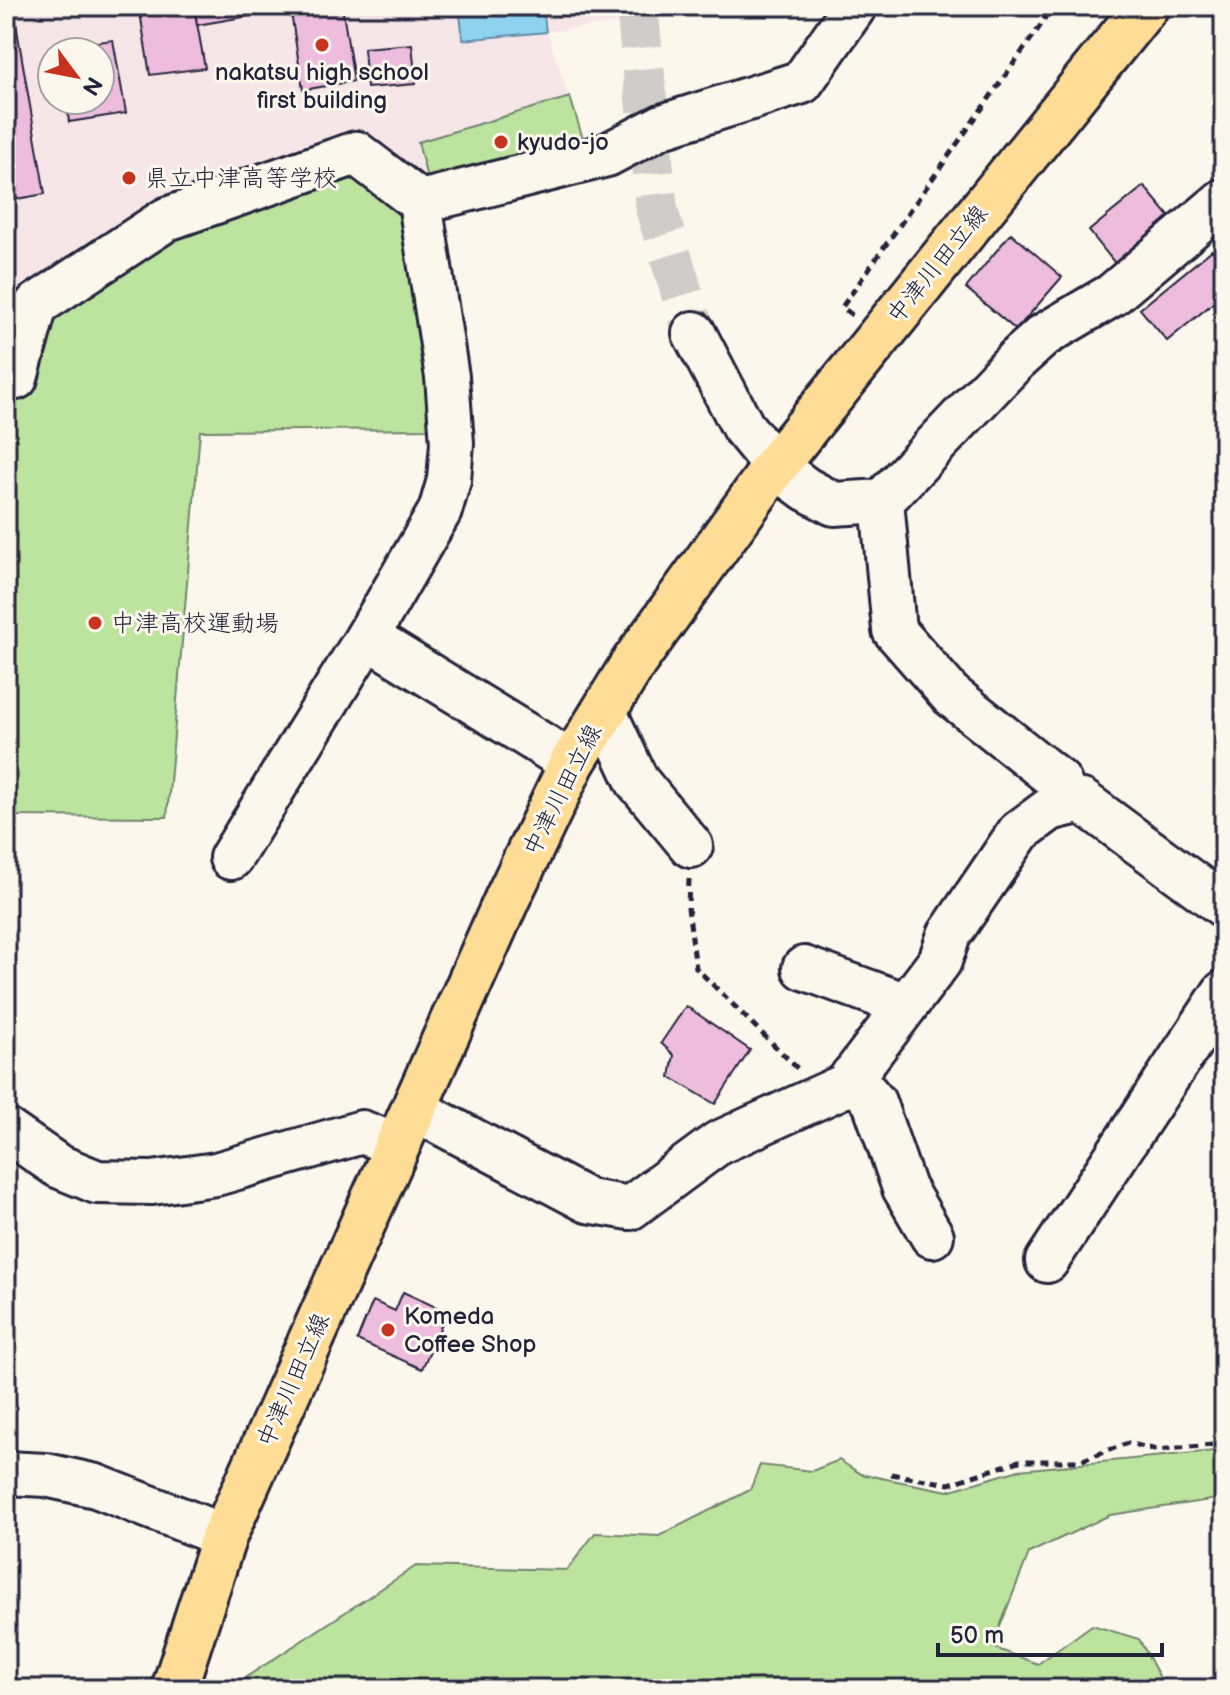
<svg xmlns="http://www.w3.org/2000/svg" width="1230" height="1695" viewBox="0 0 1230 1695" font-family="'Balsamiq Sans','Klee One',sans-serif">
  <style>
    .built { fill: #f7e6e8; fill-rule: evenodd }
    .green { fill: #bde49f; stroke: #70836d; stroke-width: 2 }
    .water { fill: #8fd2f0; stroke: #638ca8; stroke-width: 2 }
    .building { fill: #eebdde; stroke: #22223b; stroke-width: 2 }
    .lines { fill: none; stroke-linecap: round; stroke-linejoin: round }
    .minor-tunnel { stroke: #d0ccc9; stroke-width: 42; stroke-dasharray: 42 21; stroke-linecap: butt }
    .minor-casing { stroke: #22223b; stroke-width: 48 }
    .major-casing { stroke: #22223b; stroke-width: 50 }
    .path { stroke: #22223b; stroke-width: 5; stroke-dasharray: 8 6; stroke-linecap: butt }
    .minor { stroke: #fbf7ec; stroke-width: 42 }
    .major { stroke: #ffdd96; stroke-width: 44 }
    .poi-dot { fill: #c8321e; stroke: #fbf7ec; stroke-width: 3 }
    .labels { text-anchor: middle; stroke-width: 6; stroke-linejoin: round; paint-order: stroke }
    .poi-label { font-size: 24px; fill: #22223b; stroke: #fbf7ec; text-anchor: start }
    .street-label { font-size: 24px; fill: #22223b; stroke: #fbf7ec }
  </style>
  <rect width="100%" height="100%" fill="#fbf7ec"/>
  <filter id="ink" filterUnits="userSpaceOnUse"><feTurbulence type="fractalNoise" baseFrequency=".0125" numOctaves="2"/><feDisplacementMap in="SourceGraphic" scale="16" xChannelSelector="R" yChannelSelector="G"/><feConvolveMatrix kernelMatrix="1 2 1 2 8 2 1 2 1" color-interpolation-filters="sRGB"/></filter>
  <g filter="url(#ink)">
    <path class="built" d="M6 6H664L665 17 547 32 584 142 6 371ZM52 52H100V100H52Z"/>
    <g class="green">
      <polygon points="570,97 584,142 429,186 418,142"/>
      <polygon points="347,155 411,212 434,429 200,431 167,817 6,816 6,386 56,291"/>
      <polygon points="1224,1450 1224,1498 1110,1515 1029,1553 992,1647 1038,1664 1092,1625 1139,1639 1166,1689 228,1689 416,1566 567,1570 595,1533 659,1536 750,1490 760,1465 812,1471 839,1460 861,1474 948,1491 1019,1470"/>
    </g>
    <polygon class="water" points="459,6 543,6 546,32 463,40"/>
    <g class="building">
      <polygon points="6,6 13,6 45,194 6,201"/>
      <polygon points="139,6 194,6 205,68 150,75"/>
      <polygon points="217,6 290,6 290,9 197,25 195,10"/>
      <polygon points="290,6 342,6 354,81 303,90"/>
      <polygon points="113,40 126,113 69,122 66,100 100,100 100,52 60,52 59,47"/>
      <polygon points="412,44 416,84 367,88 364,48"/>
      <polygon points="1144,186 1174,222 1118,267 1089,231"/>
      <polygon points="1011,233 1062,277 1016,330 966,288"/>
      <polygon points="1212,250 1224,264 1224,294 1167,341 1140,309"/>
      <polygon points="686,1006 750,1050 715,1104 670,1077 674,1055 661,1043"/>
      <polygon points="403,1292 447,1312 422,1369 357,1340 373,1301 395,1311"/>
    </g>
    <g class="lines">
      <polyline class="minor-tunnel" points="637,6 657,211 694,333"/>
      <g class="minor-casing">
        <g id="minor">
          <polyline points="694,333 743,427 775,466 806,489 834,504 882,501 1016,360 1044,335 1112,295 1224,200"/>
          <polyline points="6,377 16,378 36,305 167,219 356,153 420,202"/>
          <polyline points="882,501 894,630 951,695 1059,781 1069,804"/>
          <polyline points="604,710 637,781 691,846"/>
          <polyline points="572,763 367,637 440,511 449,480 452,443 447,377 420,202 607,155 662,126 802,82 855,6"/>
          <polyline points="231,858 367,637"/>
          <polyline points="804,968 906,1005"/>
          <polyline points="852,1076 874,1102 904,1188 932,1236"/>
          <polyline points="414,1109 588,1201 630,1208 718,1143 846,1085 940,961 949,935 1019,832 1050,809 1082,801 1224,906"/>
          <polyline points="6,1130 58,1166 97,1182 152,1183 216,1174 362,1132 398,1146"/>
          <polyline points="1047,1261 1224,992"/>
          <polyline points="6,1473 46,1475 96,1486 224,1536"/>
        </g>
      </g>
      <g class="major-casing">
        <polyline id="major" points="174,1689 224,1536 507,899 572,763 634,662 775,466 1146,6"/>
      </g>
      <g class="path">
        <polyline points="852,315 842,307 1043,22 1050,6"/>
        <polyline points="689,879 688,908 696,968 798,1069"/>
        <polyline points="891,1474 949,1484 1019,1461 1080,1461 1128,1443 1157,1450 1224,1444"/>
      </g>
      <use href="#minor" class="minor"/>
      <use href="#major" class="major"/>
    </g>
  </g>
  <g class="poi-dot">
    <circle cx="322" cy="45" r="8"/>
    <circle cx="501" cy="142" r="8"/>
    <circle cx="129" cy="178" r="8"/>
    <circle cx="95" cy="623" r="8"/>
    <circle cx="388" cy="1330" r="8"/>
  </g>
  <g class="labels">
    <g class="poi-label">
      <text x="322" y="80" text-anchor="middle">nakatsu high school<tspan x="322" dy="28">first building</tspan></text>
      <text x="517" y="150">kyudo-jo</text>
      <text x="145" y="186">県立中津高等学校</text>
      <text x="111" y="631">中津高校運動場</text>
      <text x="404" y="1324">Komeda<tspan x="404" dy="28">Coffee Shop</tspan></text>
    </g>
    <g class="street-label">
      <text transform="translate(937 264) rotate(-51)" y="8">中津川田立線</text>
      <text transform="translate(562 790) rotate(-63)" y="8">中津川田立線</text>
      <text transform="translate(293 1380) rotate(-66)" y="8">中津川田立線</text>
    </g>
  </g>
  <rect width="1230" height="1695" fill="none" stroke="#fbf7ec" stroke-width="32"/>
  <rect x="16" y="16" width="1198" height="1663" fill="none" stroke="#22223b" stroke-width="3" filter="url(#ink)"/>
  <g transform="translate(76 76) rotate(122)"><circle r="38" fill="#fbf7ec" stroke="#a4a2a5" stroke-width="2"/>
  <path d="M0-6L14 30L0 20L-14 30Z" fill="#c8321e"/>
  <text y="-12" font-size="22" font-weight="bold" text-anchor="middle" fill="#22223b">N</text>
  </g>
  <path d="M938 1643v12h224v-12" fill="none" stroke="#22223b" stroke-width="4"/>
  <text x="950" y="1643" font-size="24" fill="#22223b" stroke="#fbf7ec" stroke-width="6" paint-order="stroke">50 m</text>
</svg>
